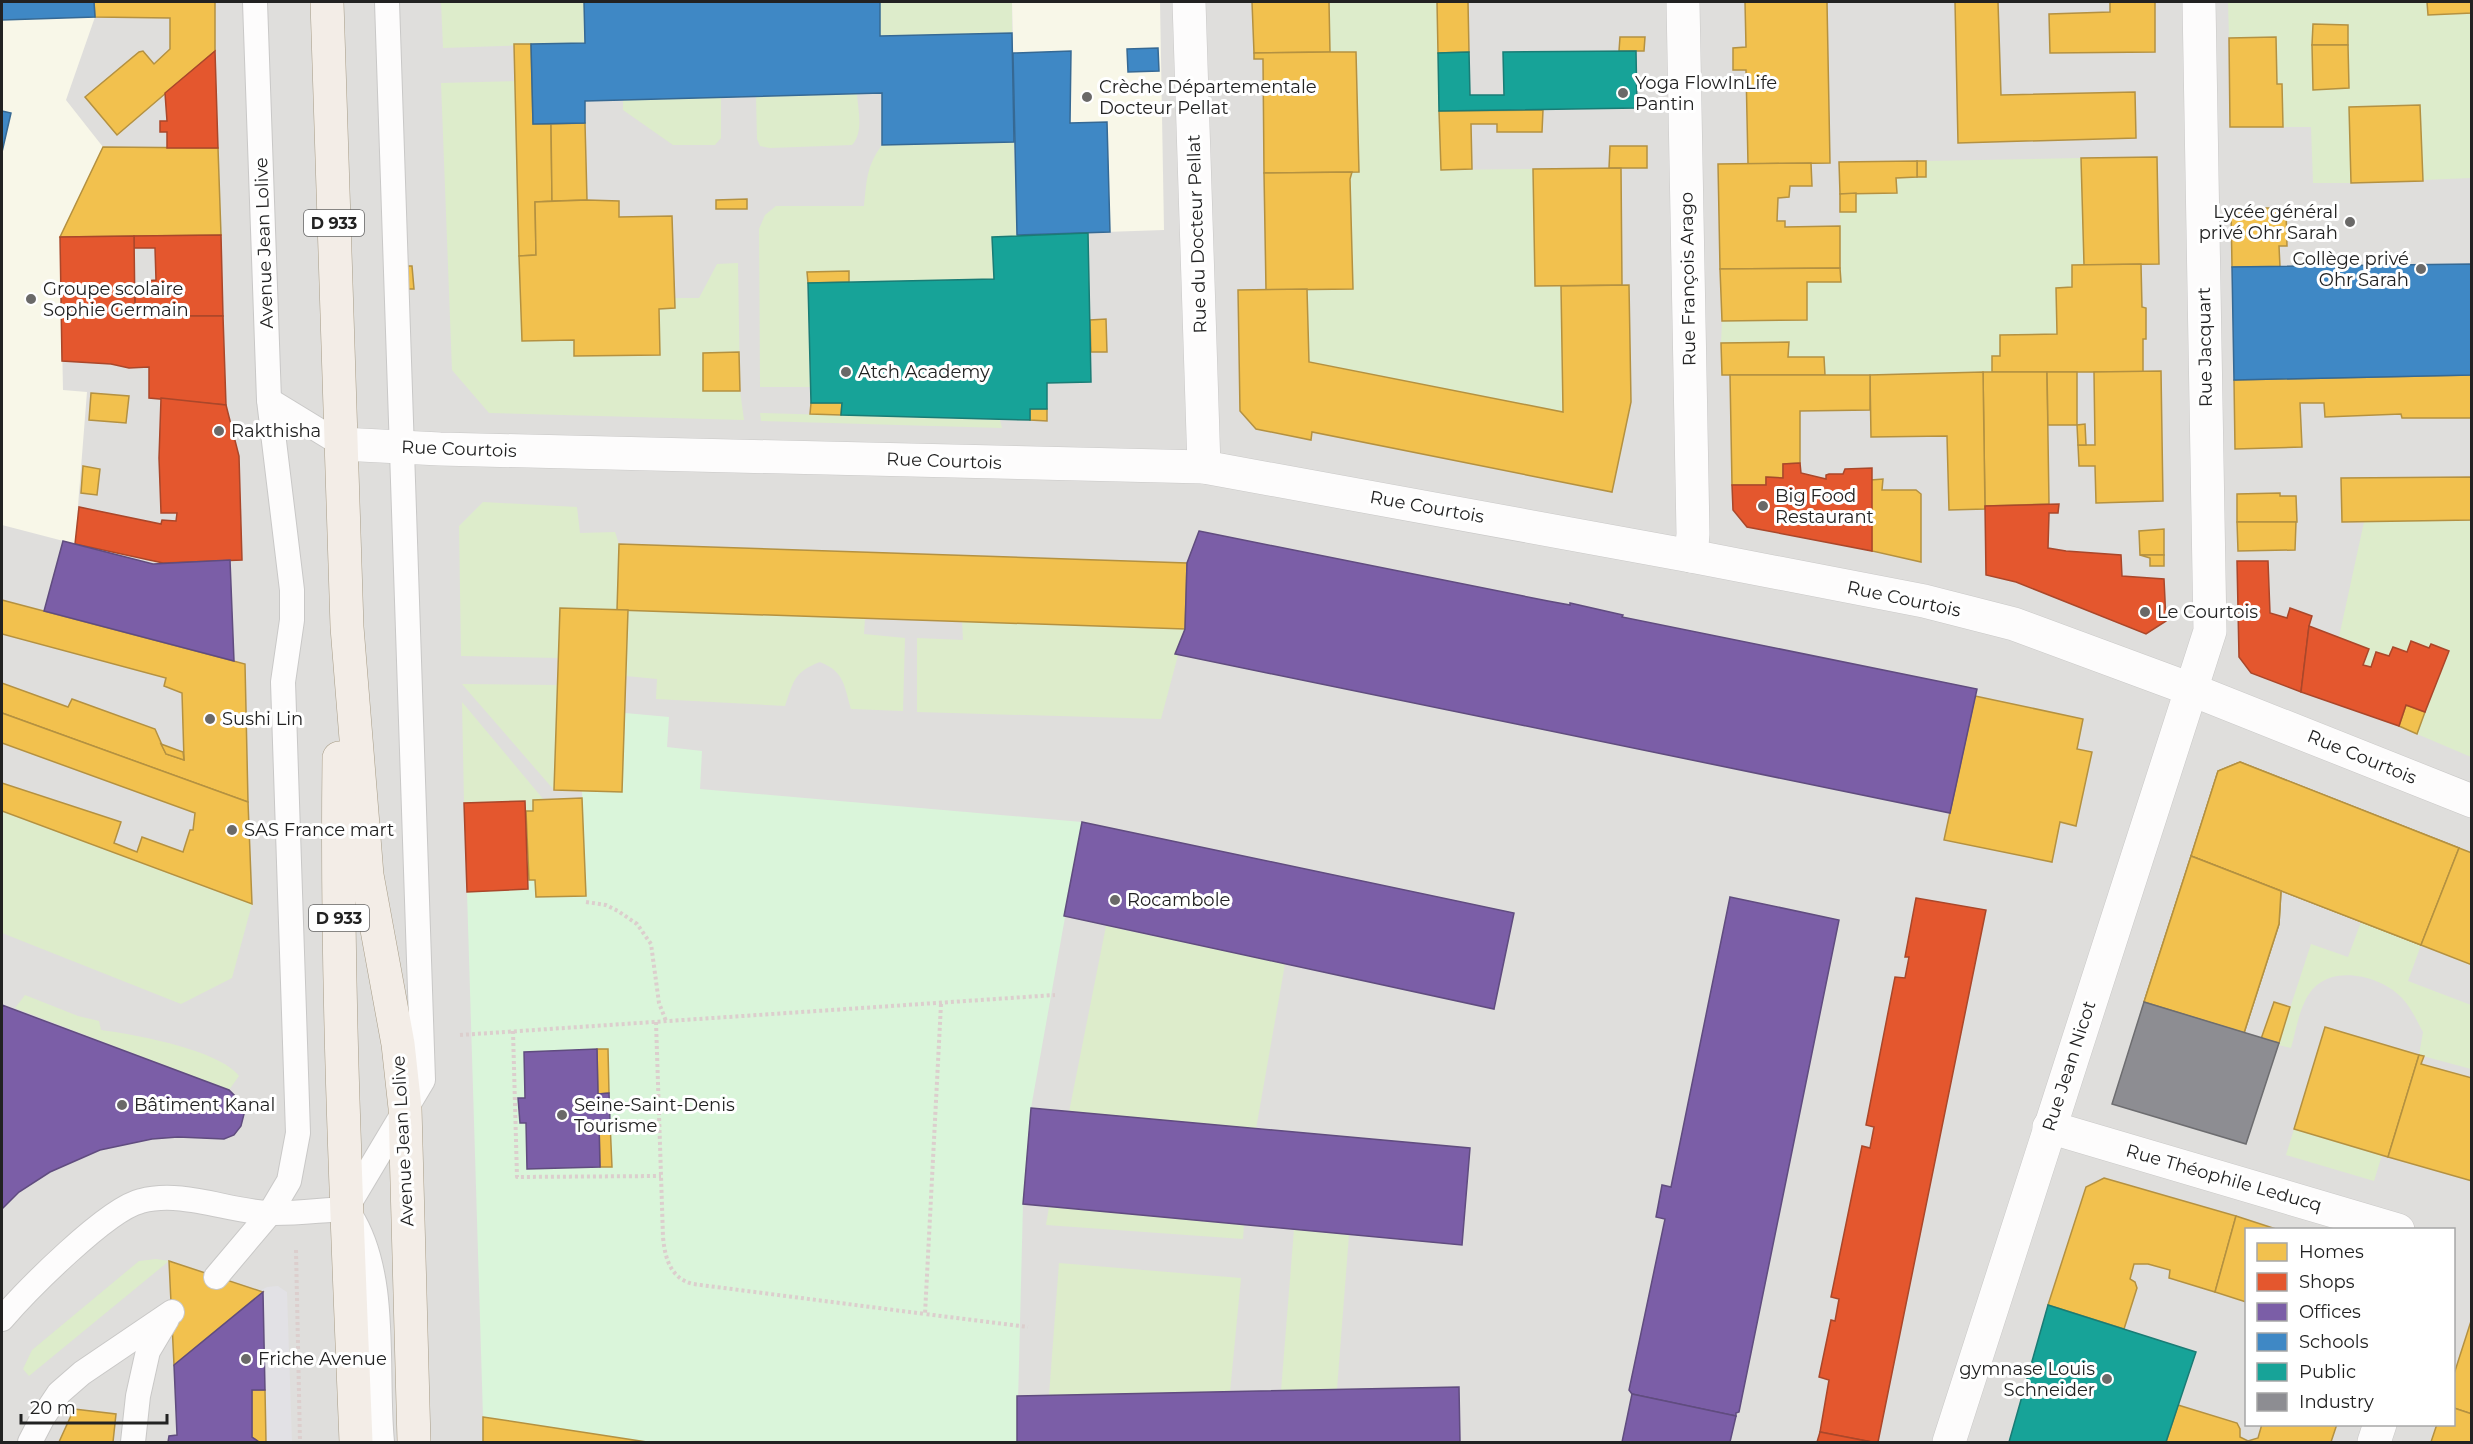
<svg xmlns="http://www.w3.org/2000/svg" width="2473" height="1444" viewBox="0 0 2473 1444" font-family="Montserrat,sans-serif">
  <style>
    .residential { fill: #dfdedc; fill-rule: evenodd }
    .education { fill: #f8f7e8 }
    .grass { fill: #ddeccb }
    .park { fill: #daf5da }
    .plaza { fill: #e2e1e5 }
    .homes { fill: #f2c14e; stroke: #b49141; stroke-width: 1.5; fill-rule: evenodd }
    .shops { fill: #e4572e; stroke: #aa472a; stroke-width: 1.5 }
    .offices { fill: #7b5ea7; stroke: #604c7f; stroke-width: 1.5 }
    .schools { fill: #3f88c5; stroke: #366994; stroke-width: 1.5 }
    .public { fill: #17a398; stroke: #1a7c75; stroke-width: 1.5 }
    .industry { fill: #8d8d92; stroke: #6d6d70; stroke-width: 1.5 }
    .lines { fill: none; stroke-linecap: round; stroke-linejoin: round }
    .lane-casing { stroke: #c9c8c7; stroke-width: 26 }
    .street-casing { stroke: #c9c8c7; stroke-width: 34 }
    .primary-casing { stroke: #a79c86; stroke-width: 34 }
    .path { stroke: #dccecd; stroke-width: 4; stroke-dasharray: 3 3; stroke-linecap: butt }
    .lane { stroke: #fdfcfc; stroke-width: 24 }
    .street { stroke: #fdfcfc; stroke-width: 33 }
    .primary { stroke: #f3ede7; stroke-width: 33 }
    .poi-dot { fill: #6a6968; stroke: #fff; stroke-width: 2 }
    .labels { text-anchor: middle; stroke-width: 6; stroke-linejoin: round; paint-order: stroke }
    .shield { fill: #fff; stroke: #646464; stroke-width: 1.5 }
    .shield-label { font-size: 16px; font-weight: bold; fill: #222 }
    .poi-label { font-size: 18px; fill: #222; stroke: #fff; text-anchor: start }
    .street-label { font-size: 18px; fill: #222; stroke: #fff }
  </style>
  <rect width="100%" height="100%" fill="#f0eeeb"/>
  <path class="residential" d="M2 2H2471V1442H2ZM2246 1230H2454V1424H2246Z"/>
  <g class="education">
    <polygon points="1012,2 1160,2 1164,230 1017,235"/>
    <polygon points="95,17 66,100 103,147 60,237 63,390 87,392 75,544 2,525 2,20"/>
  </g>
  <g class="grass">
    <polygon points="441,2 584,2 585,43 443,48"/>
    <polygon points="880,2 1012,2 1012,33 880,36"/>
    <polygon points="1329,2 1437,2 1441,170 1533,169 1535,286 1561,286 1563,412 1309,362 1307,289 1352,172 1359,171 1357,52 1330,52"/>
    <polygon points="2228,2 2427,2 2428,15 2471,13 2471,178 2351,183 2313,183 2311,127 2283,127 2282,84 2277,84 2276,38 2229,38"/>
    <polygon points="515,81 522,341 574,340 574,356 659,355 659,309 675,308 675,298 699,298 717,264 738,263 740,391 744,420 489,413 452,370 441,83"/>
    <path d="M857 94C858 110 864 132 852 145L770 148 760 146 757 139 756 96Z"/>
    <polygon points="721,97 721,138 715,145 673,145 623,110 623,100"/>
    <path d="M1014 142 1017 235 1016 237 992 238 994 279 849 282V271L807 272 810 387H760L759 229 765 215 776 206H864C867 180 866 167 882 145Z"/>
    <polygon points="2081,158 2084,265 2072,266 2072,287 2056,288 2057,334 2000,335 2000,356 1992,357 1992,372 1825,375 1824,357 1788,357 1788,342 1721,343 1722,321 1807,320 1807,282 1841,282 1840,212 1856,212 1856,193 1897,193 1896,178 1926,177 1926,161"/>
    <polygon points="760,413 1000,420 1002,428 761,421"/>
    <polygon points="483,502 577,507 580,533 615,532 619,544 617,610 559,658 461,656 459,526"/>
    <polygon points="2471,520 2471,757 2417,734 2449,651 2431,644 2429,648 2411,641 2407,652 2393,647 2389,656 2376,652 2371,667 2363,665 2368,649 2339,637 2364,522"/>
    <path d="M628 610 865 618 864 634 905 638 903 711 851 709C844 686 845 672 820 662 794 672 794 680 785 706L656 699 657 679 626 676Z"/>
    <polygon points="962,621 1185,629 1161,719 917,712 917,638 963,640"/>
    <polygon points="462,684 558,685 554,790"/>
    <polygon points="462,702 544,800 533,800 533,811 526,811 525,801 464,803"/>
    <polygon points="2,811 252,904 232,978 181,1004 2,933"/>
    <path d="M2361 922 2421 945 2408 981 2471 1005V1069L2419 1055 2423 1032C2417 1021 2411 1007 2401 997 2382 977 2339 966 2317 985 2300 999 2297 1028 2291 1048L2278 1045 2311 944 2348 957Z"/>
    <polygon points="1106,926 1285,964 1256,1129 1069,1112"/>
    <path d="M25 995 78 1016 99 1021 101 1030C133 1034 220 1050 239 1076L229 1090 15 1008Z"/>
    <polygon points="2294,1129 2382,1155 2374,1181 2286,1155"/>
    <polygon points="1049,1207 1244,1225 1243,1239 1046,1225"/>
    <polygon points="1294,1229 1349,1235 1337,1389 1281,1391"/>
    <polygon points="156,1259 169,1261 29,1376 23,1369 32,1350 139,1261"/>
    <polygon points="1059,1263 1241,1278 1230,1392 1049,1395"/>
  </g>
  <polygon class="park" points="625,713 669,717 667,747 702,751 700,789 1082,822 1031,1108 1023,1204 1017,1442 647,1442 483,1417 467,892 528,889 529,880 535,880 536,897 586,896 582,791 622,792"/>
  <polygon class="plaza" points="278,1286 287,1292 292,1442 266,1442 263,1293 259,1291 267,1287"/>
  <g class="homes">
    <polygon points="94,2 215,2 215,51 117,135 85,97 139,52 143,51 154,64 170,49 170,18 95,17"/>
    <polygon points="1252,2 1329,2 1330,52 1254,53"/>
    <polygon points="1437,2 1468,2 1469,52 1438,53"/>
    <polygon points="1745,2 1827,2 1830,163 1748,164 1746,70 1733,70 1733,48 1746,47"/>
    <polygon points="1955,2 1998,2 2001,95 2135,92 2136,138 1958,143"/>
    <polygon points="2110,2 2155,2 2155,52 2050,53 2049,14 2110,12"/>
    <polygon points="2427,2 2472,2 2472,13 2428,15"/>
    <polygon points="2313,24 2348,25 2348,45 2312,45"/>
    <polygon points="1620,37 1645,37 1644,51 1619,51"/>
    <polygon points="2276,37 2277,84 2282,84 2283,127 2230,127 2229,38"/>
    <polygon points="514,44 531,44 533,124 551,124 552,201 535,202 536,255 519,256"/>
    <polygon points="2312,45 2348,45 2349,88 2313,90"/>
    <polygon points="1330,52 1356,52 1359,172 1264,173 1263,59 1254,59 1254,53"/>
    <polygon points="2420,105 2423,181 2351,183 2349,107"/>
    <polygon points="1543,110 1542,132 1497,132 1497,124 1471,124 1472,169 1441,170 1439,111"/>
    <polygon points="585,123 587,200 552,201 551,124"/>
    <polygon points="1610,146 1647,146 1647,168 1609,168"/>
    <polygon points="103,147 218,148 221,235 60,237"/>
    <polygon points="2157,157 2159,264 2084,265 2081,158"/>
    <rect x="1917" y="161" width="9" height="16"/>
    <polygon points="1917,161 1917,177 1896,178 1897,193 1840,194 1839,162"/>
    <polygon points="1811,163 1812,186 1790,186 1789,197 1778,198 1777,221 1785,221 1785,227 1840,226 1840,268 1720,269 1718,164"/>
    <polygon points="1621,168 1622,285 1535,286 1533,169"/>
    <polygon points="1352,172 1350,179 1353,289 1266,290 1264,173"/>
    <polygon points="1856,193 1856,212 1840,212 1840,194"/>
    <polygon points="747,199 747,209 716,209 716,200"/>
    <polygon points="587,200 619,201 619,217 672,216 675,308 659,309 660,355 574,356 574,340 522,341 519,256 536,255 535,202"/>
    <polygon points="2231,208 2286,208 2287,246 2279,246 2280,267 2232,267"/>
    <polygon points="2141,264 2142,307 2146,308 2146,339 2143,339 2143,372 1992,372 1992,356 2000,356 2000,335 2057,334 2056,288 2072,287 2072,265"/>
    <polygon points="401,266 412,266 414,289 402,289"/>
    <polygon points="1840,268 1841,282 1807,282 1807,320 1722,321 1720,269"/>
    <polygon points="849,271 849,282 808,283 807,272"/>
    <polygon points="1629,285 1631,402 1612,492 1312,432 1311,440 1256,429 1240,411 1238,290 1307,289 1309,362 1563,412 1561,286"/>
    <polygon points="1106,319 1107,352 1091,352 1090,320"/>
    <polygon points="1789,342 1788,357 1824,357 1825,375 1722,375 1721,343"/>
    <polygon points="739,352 740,391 703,391 703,353"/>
    <polygon points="2161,371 2163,501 2096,503 2095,466 2079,466 2078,445 2095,445 2094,372"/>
    <polygon points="1983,372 2047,372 2049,504 1985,506"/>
    <polygon points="1983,372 1985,509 1949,510 1947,436 1871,437 1870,375"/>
    <polygon points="2047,372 2077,372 2077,425 2048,425"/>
    <polygon points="1730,375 1870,375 1870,410 1800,411 1800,463 1783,464 1783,478 1766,477 1766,485 1732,485"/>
    <polygon points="2472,375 2472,418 2402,418 2401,414 2325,417 2324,403 2300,403 2302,447 2235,449 2234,380"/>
    <polygon points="91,393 129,396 126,423 89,420"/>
    <polygon points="811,403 842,403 841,415 810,414"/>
    <polygon points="1030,409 1047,409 1047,421 1030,420"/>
    <polygon points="2085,424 2086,445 2078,445 2077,425"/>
    <polygon points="83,466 100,469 97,495 81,493"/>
    <polygon points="2472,477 2472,520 2342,522 2341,478"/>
    <polygon points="1883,479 1882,490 1916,490 1921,494 1921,562 1872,551 1871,480"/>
    <polygon points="2280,493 2280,496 2296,496 2297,522 2237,522 2237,494"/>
    <polygon points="2237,522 2296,522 2295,550 2238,551"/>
    <polygon points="2164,529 2164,555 2140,555 2139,531"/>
    <polygon points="619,544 1187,563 1185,629 617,610"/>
    <polygon points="2140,555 2164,555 2164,566 2150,566 2150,558"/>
    <polygon points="2,600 245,664 248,802 2,713 2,683 68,707 72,699 155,729 166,754 184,760 182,693 164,686 166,678 2,634"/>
    <polygon points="560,608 628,610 622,792 554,790"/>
    <polygon points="1975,696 2083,719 2077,749 2092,752 2076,826 2060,822 2052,862 1944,840"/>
    <polygon points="2406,705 2425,712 2417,734 2399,726"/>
    <polygon points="2,713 248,802 252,904 2,811 2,783 121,822 114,843 137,852 142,837 183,852 190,830 193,830 195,813 2,743"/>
    <polygon points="161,744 183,752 184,760 166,754"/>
    <path d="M2240 762 2459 848 2421 945 2191 856 2218 771ZM2395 867 2414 874 2412 880 2421 882 2418 891 2408 889 2407 895 2387 887Z"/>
    <polygon points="2240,762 2459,848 2421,945 2191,856 2218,771"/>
    <polygon points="582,798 586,896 536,897 535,880 529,880 526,811 533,811 533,800"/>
    <polygon points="2459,848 2472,853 2472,965 2421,945"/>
    <path d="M2191 856 2281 891 2279 924 2244 1033 2144 1002ZM2213 929 2226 934 2216 964 2203 960ZM2194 978 2215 984 2211 997 2197 993 2199 987 2193 984Z"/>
    <polygon points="2191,856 2281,891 2279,924 2244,1033 2144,1002"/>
    <polygon points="2274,1002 2290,1007 2279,1043 2261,1039"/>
    <polygon points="2325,1027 2419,1055 2388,1157 2294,1129"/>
    <polygon points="597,1049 608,1049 609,1093 598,1094"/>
    <polygon points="2419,1055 2424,1056 2421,1064 2472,1078 2472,1181 2388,1157"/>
    <polygon points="610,1122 612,1167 600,1167 599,1123"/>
    <polygon points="2104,1178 2236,1216 2215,1292 2169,1278 2170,1270 2148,1264 2134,1264 2130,1279 2135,1282 2137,1288 2124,1329 2048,1305 2086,1187"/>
    <polygon points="2236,1216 2279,1230 2246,1230 2246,1302 2215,1292"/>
    <polygon points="169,1261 263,1292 174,1365"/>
    <polygon points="2472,1318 2472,1414 2454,1408 2454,1374"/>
    <polygon points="252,1390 265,1390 266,1442 259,1442 252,1437"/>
    <polygon points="2178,1405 2237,1423 2240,1429 2240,1437 2248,1441 2258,1438 2262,1424 2337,1424 2331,1442 2166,1442"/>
    <polygon points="2454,1408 2472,1414 2472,1442 2431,1442 2437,1424 2454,1424"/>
    <polygon points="74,1409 116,1414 113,1442 59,1442"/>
    <polygon points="483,1417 647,1442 483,1442"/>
  </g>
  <g class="shops">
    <polygon points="215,51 218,148 167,148 167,132 160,132 160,121 167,121 165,93"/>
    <polygon points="221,235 223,316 135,316 135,295 146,294 146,281 156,280 155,248 134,248 134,236"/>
    <polygon points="134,236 135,316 223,316 226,405 149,398 149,367 129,368 111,364 62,361 60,237"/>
    <polygon points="161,398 226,405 239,456 242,560 163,563 75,544 79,507 161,524 162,520 176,521 177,513 161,513 159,458"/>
    <polygon points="1800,463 1801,473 1826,479 1826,475 1829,474 1843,474 1845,469 1872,468 1872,551 1747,527 1733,510 1732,485 1766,485 1766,477 1783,478 1783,464"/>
    <polygon points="2059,504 2058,513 2049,513 2048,548 2066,551 2121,555 2122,576 2164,579 2166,621 2146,634 2016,582 1986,575 1985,506"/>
    <polygon points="2237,561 2268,561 2270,613 2287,618 2290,608 2312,616 2309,626 2301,692 2251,673 2239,657"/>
    <polygon points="2309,626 2369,649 2363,665 2371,667 2376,652 2389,656 2393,647 2407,652 2411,641 2429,648 2431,644 2449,651 2425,712 2406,705 2399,726 2301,692"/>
    <polygon points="525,801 528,889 467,892 464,803"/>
    <polygon points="1916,898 1986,910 1878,1442 1872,1442 1820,1432 1829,1380 1819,1377 1831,1320 1835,1321 1839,1299 1831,1297 1862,1146 1870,1148 1874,1127 1866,1125 1895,977 1905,978 1909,957 1905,957"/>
    <polygon points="1820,1432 1872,1442 1817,1442"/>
  </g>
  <g class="offices">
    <polygon points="1199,531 1548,601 1570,605 1570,603 1623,615 1622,617 1977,689 1950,813 1175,654 1185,629 1187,563"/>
    <polygon points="63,541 153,564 230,560 234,661 44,611"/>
    <polygon points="1082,822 1514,913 1494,1009 1064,916"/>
    <polygon points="1730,897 1839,920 1739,1412 1736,1413 1736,1416 1632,1394 1629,1390 1665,1219 1656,1217 1662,1185 1671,1187"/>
    <polygon points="2,1005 229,1090 241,1102 244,1114 241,1126 234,1135 224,1139 178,1137 152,1139 100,1150 50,1172 19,1192 2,1209"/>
    <polygon points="597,1049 598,1094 609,1093 610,1122 599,1123 600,1167 527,1169 526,1123 520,1123 518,1098 525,1098 524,1052"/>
    <polygon points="1031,1108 1470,1148 1462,1245 1023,1204"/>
    <polygon points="263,1292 265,1390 252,1390 252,1437 259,1442 168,1442 169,1436 177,1435 174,1365"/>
    <polygon points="1459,1387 1460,1442 1017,1442 1017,1396"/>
    <polygon points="1632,1394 1736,1416 1730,1442 1622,1442"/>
  </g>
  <g class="schools">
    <polygon points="2,2 94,2 95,17 2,20"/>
    <polygon points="584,2 880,2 880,36 1012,33 1014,142 882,145 882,93 585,101 585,123 533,124 531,44 585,43"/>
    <polygon points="1158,48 1159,71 1128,72 1127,49"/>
    <polygon points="1071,51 1070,123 1107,122 1110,232 1017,235 1013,53"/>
    <polygon points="2,111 11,113 2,152"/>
    <polygon points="2472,264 2472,375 2234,380 2232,267"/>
  </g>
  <g class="public">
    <polygon points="1636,51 1637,108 1439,111 1438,53 1469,52 1470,95 1504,95 1503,52"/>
    <polygon points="1088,233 1091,382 1047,383 1047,409 1030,409 1030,420 841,415 842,403 811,403 808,283 994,279 992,237"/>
    <polygon points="2048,1305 2196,1352 2166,1442 2009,1442"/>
  </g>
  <polygon class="industry" points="2144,1002 2279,1043 2246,1144 2112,1104"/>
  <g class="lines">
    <g class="lane-casing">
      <g id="lane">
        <polyline points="269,400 341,444"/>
        <polyline points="346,1209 423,1080 387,2"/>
        <path d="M351 1216C389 1277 375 1372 382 1442"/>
        <polyline points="216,1277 270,1213 289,1181 298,1133 283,682 292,620 292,590 269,400 255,2"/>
        <path d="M2 1319C26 1291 107 1209 141 1201 182 1190 227 1211 268 1213 294 1214 321 1210 346 1209"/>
        <polyline points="30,1442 43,1417 59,1393 82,1373 172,1312"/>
        <polyline points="133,1442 138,1396 148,1351 167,1319"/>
      </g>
    </g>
    <g class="street-casing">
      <g id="street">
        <polyline points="1189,2 1204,467"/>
        <polyline points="1683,2 1693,534 1691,556"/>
        <polyline points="341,444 440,449 1204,467 1691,556 1924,601 2014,624 2190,689 2472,801"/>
        <polyline points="2049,1127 2398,1230"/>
        <polyline points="1949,1442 2210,631 2199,2"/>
        <polyline points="2374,1442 2380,1424"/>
      </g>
    </g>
    <g class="primary-casing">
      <g id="primary">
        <polyline points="327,2 347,627 367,875 398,1044 405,1108 414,1442"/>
        <path d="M339 758C336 986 347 1214 356 1442"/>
      </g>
    </g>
    <g class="path">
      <polyline points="586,902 606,905 618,911 637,924 651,944 659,1003 666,1021"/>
      <polyline points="941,1004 925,1314 1028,1327"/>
      <path d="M656 1022 663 1237C665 1258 670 1278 693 1284L925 1314"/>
      <polyline points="513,1031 517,1177 661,1176"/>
      <polyline points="460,1035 1055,995"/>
      <polyline points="296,1250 300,1442"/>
    </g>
    <use href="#lane" class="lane"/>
    <use href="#street" class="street"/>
    <use href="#primary" class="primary"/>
  </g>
  <g class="poi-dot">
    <circle cx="1623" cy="93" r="6"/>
    <circle cx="1087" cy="97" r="6"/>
    <circle cx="2350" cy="222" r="6"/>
    <circle cx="2421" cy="269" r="6"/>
    <circle cx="31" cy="299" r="6"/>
    <circle cx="846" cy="372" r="6"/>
    <circle cx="219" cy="431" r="6"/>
    <circle cx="1763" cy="506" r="6"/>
    <circle cx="2145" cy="612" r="6"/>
    <circle cx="210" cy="719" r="6"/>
    <circle cx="232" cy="830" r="6"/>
    <circle cx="1115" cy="900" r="6"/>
    <circle cx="122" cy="1105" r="6"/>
    <circle cx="562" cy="1115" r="6"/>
    <circle cx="246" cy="1359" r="6"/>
    <circle cx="2107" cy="1379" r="6"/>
  </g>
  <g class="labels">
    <g class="shield">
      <rect x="304" y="210" width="60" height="26" rx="4.5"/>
      <rect x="309" y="905" width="60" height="26" rx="4.5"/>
    </g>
    <g class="shield-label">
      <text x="334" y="229">D 933</text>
      <text x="339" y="924">D 933</text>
    </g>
    <g class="poi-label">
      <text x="1635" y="89">Yoga FlowInLife<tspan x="1635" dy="21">Pantin</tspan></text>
      <text x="1099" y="93">Crèche Départementale<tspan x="1099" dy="21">Docteur Pellat</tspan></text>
      <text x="2338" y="218" text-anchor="end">Lycée général<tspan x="2338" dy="21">privé Ohr Sarah</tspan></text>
      <text x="2409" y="265" text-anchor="end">Collège privé<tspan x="2409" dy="21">Ohr Sarah</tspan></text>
      <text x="43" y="295">Groupe scolaire<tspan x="43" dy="21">Sophie Germain</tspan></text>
      <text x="858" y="378">Atch Academy</text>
      <text x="231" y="437">Rakthisha</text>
      <text x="1775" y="502">Big Food<tspan x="1775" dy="21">Restaurant</tspan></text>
      <text x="2157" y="618">Le Courtois</text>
      <text x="222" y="725">Sushi Lin</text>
      <text x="244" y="836">SAS France mart</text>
      <text x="1127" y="906">Rocambole</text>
      <text x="134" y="1111">Bâtiment Kanal</text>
      <text x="574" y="1111">Seine-Saint-Denis<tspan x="574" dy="21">Tourisme</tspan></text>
      <text x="258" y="1365">Friche Avenue</text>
      <text x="2095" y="1375" text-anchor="end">gymnase Louis<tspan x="2095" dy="21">Schneider</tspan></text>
    </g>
    <g class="street-label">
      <text transform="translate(1197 234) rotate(-92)" y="6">Rue du Docteur Pellat</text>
      <text transform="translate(264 243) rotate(-92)" y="6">Avenue Jean Lolive</text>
      <text transform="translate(1688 279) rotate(-91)" y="6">Rue François Arago</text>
      <text transform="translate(2205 347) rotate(-91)" y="6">Rue Jacquart</text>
      <text transform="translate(459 449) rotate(2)" y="6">Rue Courtois</text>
      <text transform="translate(944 461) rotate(2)" y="6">Rue Courtois</text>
      <text transform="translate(1427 507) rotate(10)" y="6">Rue Courtois</text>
      <text transform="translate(1904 599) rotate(12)" y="6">Rue Courtois</text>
      <text transform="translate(2362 757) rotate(22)" y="6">Rue Courtois</text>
      <text transform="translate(2069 1066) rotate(-72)" y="6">Rue Jean Nicot</text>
      <text transform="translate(403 1141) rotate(-93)" y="6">Avenue Jean Lolive</text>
      <text transform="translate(2224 1178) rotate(16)" y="6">Rue Théophile Leducq</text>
    </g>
  </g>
  <rect width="2473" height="1444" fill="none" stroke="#222222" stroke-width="6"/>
  <rect x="2245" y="1228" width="210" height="198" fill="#ffffff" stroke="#a7a7a7" stroke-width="1.5"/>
  <rect x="2257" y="1243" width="30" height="18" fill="#f2c14e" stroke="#a7a7a7" stroke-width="1.5"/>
  <text x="2299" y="1258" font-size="18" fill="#222222">Homes</text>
  <rect x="2257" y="1273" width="30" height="18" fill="#e4572e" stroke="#a7a7a7" stroke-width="1.5"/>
  <text x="2299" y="1288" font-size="18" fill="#222222">Shops</text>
  <rect x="2257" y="1303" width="30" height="18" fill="#7b5ea7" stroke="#a7a7a7" stroke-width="1.5"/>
  <text x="2299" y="1318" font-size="18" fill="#222222">Offices</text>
  <rect x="2257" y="1333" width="30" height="18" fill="#3f88c5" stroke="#a7a7a7" stroke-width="1.5"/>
  <text x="2299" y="1348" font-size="18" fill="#222222">Schools</text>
  <rect x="2257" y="1363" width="30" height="18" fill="#17a398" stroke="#a7a7a7" stroke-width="1.5"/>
  <text x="2299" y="1378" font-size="18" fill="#222222">Public</text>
  <rect x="2257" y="1393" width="30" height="18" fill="#8d8d92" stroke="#a7a7a7" stroke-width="1.5"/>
  <text x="2299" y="1408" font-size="18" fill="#222222">Industry</text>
  <path d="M21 1414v9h146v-9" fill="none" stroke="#222222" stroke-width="3"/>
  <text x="30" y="1414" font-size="18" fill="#222222" stroke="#ffffff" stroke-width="4.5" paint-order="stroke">20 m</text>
</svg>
